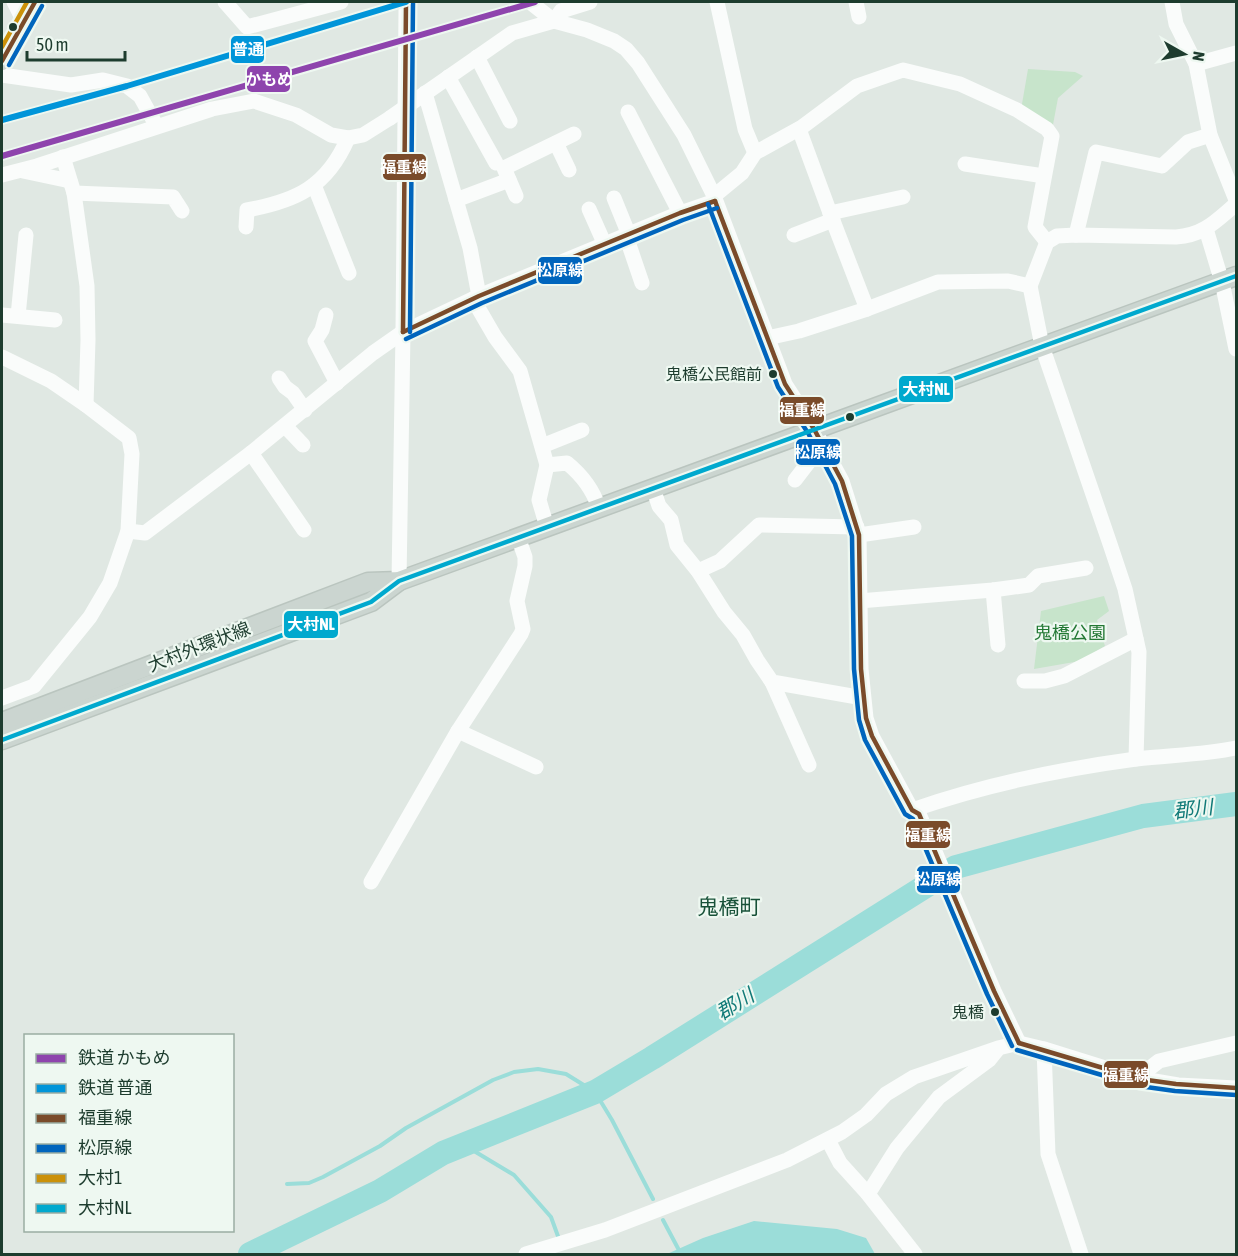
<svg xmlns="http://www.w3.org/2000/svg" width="1238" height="1256" viewBox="0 0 1238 1256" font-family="'Asap Condensed','Noto Sans JP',sans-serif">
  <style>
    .green { fill: #c7e4cb }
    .water { fill: #9bddd9 }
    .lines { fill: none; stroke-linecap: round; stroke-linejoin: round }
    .stream { stroke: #9bddd9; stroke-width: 4 }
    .river { stroke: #9bddd9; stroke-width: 24 }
    .major-casing { stroke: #bac5bf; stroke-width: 21 }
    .minor { stroke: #fafcfb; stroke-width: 15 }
    .major { stroke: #cbd5d0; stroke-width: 18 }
    .minor-bridge { stroke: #fafcfb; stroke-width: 15 }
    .bus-1-casing { stroke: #eef8f1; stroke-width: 9 }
    .bus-2-casing { stroke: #eef8f1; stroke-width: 9 }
    .bus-3-casing { stroke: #eef8f1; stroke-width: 9 }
    .bus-4-casing { stroke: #eef8f1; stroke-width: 9 }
    .bus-1 { stroke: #7a4b2a; stroke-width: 4.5 }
    .bus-2 { stroke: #0065bd; stroke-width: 4.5 }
    .bus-3 { stroke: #cb9109; stroke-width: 4.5 }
    .bus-4 { stroke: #00a9ce; stroke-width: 4.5 }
    .rail-1-casing { stroke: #eef8f1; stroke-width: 10 }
    .rail-2-casing { stroke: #eef8f1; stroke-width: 10 }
    .rail-1 { stroke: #8e44ad; stroke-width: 6 }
    .rail-2 { stroke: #0095d9; stroke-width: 6 }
    .bus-dot { fill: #1d3c2e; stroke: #eef8f1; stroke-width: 2 }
    .labels { text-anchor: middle; stroke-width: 4.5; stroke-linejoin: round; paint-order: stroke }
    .bus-label { font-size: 16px; fill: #1d3c2e; stroke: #eef8f1; text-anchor: end }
    .park-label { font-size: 18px; fill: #237834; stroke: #eef8f1 }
    .street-label { font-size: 18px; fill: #1d3c2e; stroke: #eef8f1 }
    .water-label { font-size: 20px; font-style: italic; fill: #117a78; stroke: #eef8f1 }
    .quarter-label { font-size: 21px; fill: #175138; stroke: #eef8f1 }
    .line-badge { stroke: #eef8f1; stroke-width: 2 }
    .badge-label { font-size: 16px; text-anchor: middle; font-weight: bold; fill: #fff }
  </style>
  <rect width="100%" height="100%" fill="#e0e8e3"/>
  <g class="green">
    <polygon points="1028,69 1075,72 1083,76 1058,98 1052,130 1024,112 1022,104"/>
    <polygon points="1104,596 1109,611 1097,620 1105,646 1080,661 1034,669 1041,611"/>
  </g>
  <polygon class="water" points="754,1221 837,1229 866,1238 875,1254 667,1254 703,1238"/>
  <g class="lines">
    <g class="stream">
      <polyline points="464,1145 514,1175 551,1217 559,1239"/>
      <polyline points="287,1184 309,1183 323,1177 380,1146 406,1128 493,1080 514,1072 538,1069 566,1074 595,1092 612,1120 653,1199"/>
      <polyline points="663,1220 681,1254"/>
    </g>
    <polyline class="river" points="250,1254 380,1191 443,1153 595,1092 652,1058 956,867 1143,816 1236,804"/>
    <g class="major-casing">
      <g id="major">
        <polyline points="2,61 35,2"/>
        <polyline points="2,722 368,582 399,581 1236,276"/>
        <polyline points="2,740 371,602 399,581"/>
      </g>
    </g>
    <g class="minor">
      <polyline points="14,2 24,22"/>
      <polyline points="225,2 247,27 341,2"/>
      <polyline points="530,2 554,21 587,30 614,41 626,49 638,63 684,135 714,196 785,384 814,429 842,481 859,535 861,669 866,718 872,736 912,810 919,814 994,991 1019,1043"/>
      <polyline points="717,2 745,129 755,153"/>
      <polyline points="856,2 859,17"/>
      <polyline points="1172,2 1176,24 1196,64 1210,135 1236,200"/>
      <polyline points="477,57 510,121"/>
      <polyline points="1196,64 1236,53"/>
      <polyline points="2,75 71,85 103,80 127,86 140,96 156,125"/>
      <polyline points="448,77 496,163"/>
      <polyline points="425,93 470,248 479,296"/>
      <polyline points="420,97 512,33 554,21 561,11 590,2"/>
      <polyline points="628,112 680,213"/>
      <polyline points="799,129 830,213"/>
      <polyline points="556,143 569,170"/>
      <polyline points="63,157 74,193 173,197 182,211"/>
      <polyline points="965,164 1044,176"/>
      <polyline points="23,171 70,181"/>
      <polyline points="2,175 37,166 212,109 254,101 296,115 331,135 348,138 363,135 390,118"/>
      <polyline points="314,185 349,273"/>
      <polyline points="74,193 87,286 88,340 86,405"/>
      <polyline points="516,196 504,168 574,134"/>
      <polyline points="714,196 742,173 755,153 802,127 857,86 903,70 960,84 1017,110 1047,129 1052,136 1035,227 1047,242"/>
      <polyline points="614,198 629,235"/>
      <polyline points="456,200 509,180"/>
      <polyline points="589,209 605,245"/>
      <path d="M246 227 247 210C296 201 327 187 348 138"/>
      <polyline points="1206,229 1222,282 1236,349"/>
      <polyline points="794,235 833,220"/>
      <polyline points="1076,235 1096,152 1162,166 1188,142 1210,135"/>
      <polyline points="626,236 642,283"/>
      <polyline points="473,299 495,337 520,371 547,465 539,500 547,527"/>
      <polyline points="867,309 830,213 903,197"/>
      <polyline points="2,315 55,320"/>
      <polyline points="326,315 322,330 315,341 337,383"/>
      <polyline points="18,316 26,235"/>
      <polyline points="767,338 799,331 867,309 938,282 1008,281 1030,286"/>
      <polyline points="2,357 51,381 86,405 129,438 132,454 128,531 110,583 90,617 34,686 2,698"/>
      <polyline points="279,378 285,387 293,393 305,410"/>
      <polyline points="285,426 303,445"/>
      <polyline points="542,446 582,430"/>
      <polyline points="251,453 304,530"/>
      <path d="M547 465 567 463C583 476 593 490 599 508"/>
      <polyline points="795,480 815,454 825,450"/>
      <polyline points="653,488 659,506 671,520 677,545 698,571 724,612 743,635 757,660 772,682 863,698"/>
      <polyline points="128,531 145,533 251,453 373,353 403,332 479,296 680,213 715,201"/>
      <polyline points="859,535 914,527"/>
      <polyline points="698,571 720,561 759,525 857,527"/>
      <polyline points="399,581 403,332 406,10"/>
      <polyline points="993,590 998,645"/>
      <polyline points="859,601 993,590 1029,585 1038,576 1086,568"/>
      <polyline points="1024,681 1045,681 1064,676 1136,639"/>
      <polyline points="772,682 809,765"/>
      <polyline points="458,731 536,767"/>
      <path d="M1136 759 1139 652 1125 589 1110 544 1042 346 1030 286 1047 242 1057 236 1076 235 1176 237C1204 235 1216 221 1236 204"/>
      <path d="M912 810C984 785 1061 769 1136 759 1169 755 1203 755 1236 748"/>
      <polyline points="371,882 458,731 521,634 523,629 517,601 525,566 525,557 518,537"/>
      <polyline points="1044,1049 1048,1154 1081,1254"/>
      <polyline points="1137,1078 1159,1061 1236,1043"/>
      <polyline points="828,1140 840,1163 868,1194 915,1254"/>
      <polyline points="868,1194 897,1148 939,1097 989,1060 997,1050"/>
      <polyline points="526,1254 605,1230 787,1160 842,1132 866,1115 886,1094 914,1077 998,1048 1019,1043 1044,1049 1137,1078 1178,1085 1236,1088"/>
    </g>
    <use href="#major" class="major"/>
    <polyline class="minor-bridge" points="390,118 420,97"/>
    <g class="bus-1-casing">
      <g id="bus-1">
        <polyline points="2,61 35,2"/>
        <polyline points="715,201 785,384 814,429 842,481 859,535 861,669 866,718 872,736 912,810 919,814 994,991 1019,1043"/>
        <polyline points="403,332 479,296 680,213 715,201"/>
        <polyline points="403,332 406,2"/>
        <polyline points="1019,1043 1140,1079 1176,1084 1236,1088"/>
      </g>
    </g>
    <g class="bus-2-casing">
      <g id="bus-2">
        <polyline points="9,65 42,6"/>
        <polyline points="708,204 778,387 808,433 835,484 852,536 854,669 859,720 865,740 905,814 913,819 987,994 1012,1046"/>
        <polyline points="410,332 413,2"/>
        <polyline points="406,339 482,303 683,220 717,208"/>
        <polyline points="1017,1050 1139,1086 1175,1091 1236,1095"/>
      </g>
    </g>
    <g class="bus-3-casing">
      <polyline id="bus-3" points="2,47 27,2"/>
    </g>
    <g class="bus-4-casing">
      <polyline id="bus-4" points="2,740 371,602 399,581 1236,276"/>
    </g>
    <use href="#bus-1" class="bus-1"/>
    <use href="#bus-2" class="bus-2"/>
    <use href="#bus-3" class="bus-3"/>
    <use href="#bus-4" class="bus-4"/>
    <g class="rail-1-casing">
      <polyline id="rail-1" points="2,156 535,2"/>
    </g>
    <g class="rail-2-casing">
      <polyline id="rail-2" points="2,120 127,86 406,2"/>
    </g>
    <use href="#rail-1" class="rail-1"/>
    <use href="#rail-2" class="rail-2"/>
  </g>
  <g class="bus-dot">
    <circle cx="13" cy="27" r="5"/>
    <circle cx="773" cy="374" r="5"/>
    <circle cx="850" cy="417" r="5"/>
    <circle cx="995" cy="1012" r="5"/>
  </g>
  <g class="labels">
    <g class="bus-label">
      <text x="762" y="380">鬼橋公民館前</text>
      <text x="984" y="1018">鬼橋</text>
    </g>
    <g class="park-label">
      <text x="1070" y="639">鬼橋公園</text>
    </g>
    <g class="street-label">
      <text transform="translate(199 647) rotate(-21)" y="6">大村外環状線</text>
    </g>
    <g class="water-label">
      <text transform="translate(1193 809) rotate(-7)" y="7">郡川</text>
      <text transform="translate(735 1004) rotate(-32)" y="7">郡川</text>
    </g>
    <g class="quarter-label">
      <text x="729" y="914">鬼橋町</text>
    </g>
  </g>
  <g class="line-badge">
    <rect x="230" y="35" width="35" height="29" rx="6" fill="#0095d9"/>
    <rect x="246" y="65" width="45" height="28" rx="6" fill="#8e44ad"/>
    <rect x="382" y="153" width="45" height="28" rx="6" fill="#7a4b2a"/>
    <rect x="537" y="256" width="46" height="29" rx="6" fill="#0065bd"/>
    <rect x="898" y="375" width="56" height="28" rx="6" fill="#00a9ce"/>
    <rect x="779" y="396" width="46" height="29" rx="6" fill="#7a4b2a"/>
    <rect x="795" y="438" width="46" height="28" rx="6" fill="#0065bd"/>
    <rect x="283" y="610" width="56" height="29" rx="6" fill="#00a9ce"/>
    <rect x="905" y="820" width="46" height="29" rx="6" fill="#7a4b2a"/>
    <rect x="916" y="865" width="45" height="29" rx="6" fill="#0065bd"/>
    <rect x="1103" y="1060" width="46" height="29" rx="6" fill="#7a4b2a"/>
  </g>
  <g class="badge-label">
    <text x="248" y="55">普通</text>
    <text x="269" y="85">かもめ</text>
    <text x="404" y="173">福重線</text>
    <text x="560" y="276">松原線</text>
    <text x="926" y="395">大村NL</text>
    <text x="802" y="416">福重線</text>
    <text x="818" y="458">松原線</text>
    <text x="311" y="630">大村NL</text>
    <text x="928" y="841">福重線</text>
    <text x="938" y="885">松原線</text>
    <text x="1126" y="1081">福重線</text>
  </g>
  <rect width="1238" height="1256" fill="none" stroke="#1d3c2e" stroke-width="6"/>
  <rect x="24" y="1034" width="210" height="198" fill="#eef8f1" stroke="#9aada3" stroke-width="1.5"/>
  <rect x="36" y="1054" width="30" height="9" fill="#8e44ad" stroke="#9aada3" stroke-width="1.5"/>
  <text x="78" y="1064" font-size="18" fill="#1d3c2e">鉄道 かもめ</text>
  <rect x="36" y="1084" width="30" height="9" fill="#0095d9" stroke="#9aada3" stroke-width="1.5"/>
  <text x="78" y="1094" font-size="18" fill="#1d3c2e">鉄道 普通</text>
  <rect x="36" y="1114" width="30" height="9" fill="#7a4b2a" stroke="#9aada3" stroke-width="1.5"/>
  <text x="78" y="1124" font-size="18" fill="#1d3c2e">福重線</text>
  <rect x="36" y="1144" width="30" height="9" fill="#0065bd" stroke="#9aada3" stroke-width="1.5"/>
  <text x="78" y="1154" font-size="18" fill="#1d3c2e">松原線</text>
  <rect x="36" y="1174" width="30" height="9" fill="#cb9109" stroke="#9aada3" stroke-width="1.5"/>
  <text x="78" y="1184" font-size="18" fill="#1d3c2e">大村1</text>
  <rect x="36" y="1204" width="30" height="9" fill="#00a9ce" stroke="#9aada3" stroke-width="1.5"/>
  <text x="78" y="1214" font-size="18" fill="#1d3c2e">大村NL</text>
  <g transform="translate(1184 54) rotate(99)" stroke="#eef8f1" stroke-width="4.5" paint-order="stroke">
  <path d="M0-4.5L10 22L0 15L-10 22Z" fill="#1d3c2e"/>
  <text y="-9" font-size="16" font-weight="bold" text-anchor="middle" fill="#1d3c2e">N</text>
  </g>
  <path d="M27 51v9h98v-9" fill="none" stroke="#1d3c2e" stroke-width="3"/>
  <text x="36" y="51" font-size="18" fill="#1d3c2e" stroke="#eef8f1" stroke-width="4.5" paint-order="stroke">50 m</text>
</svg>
